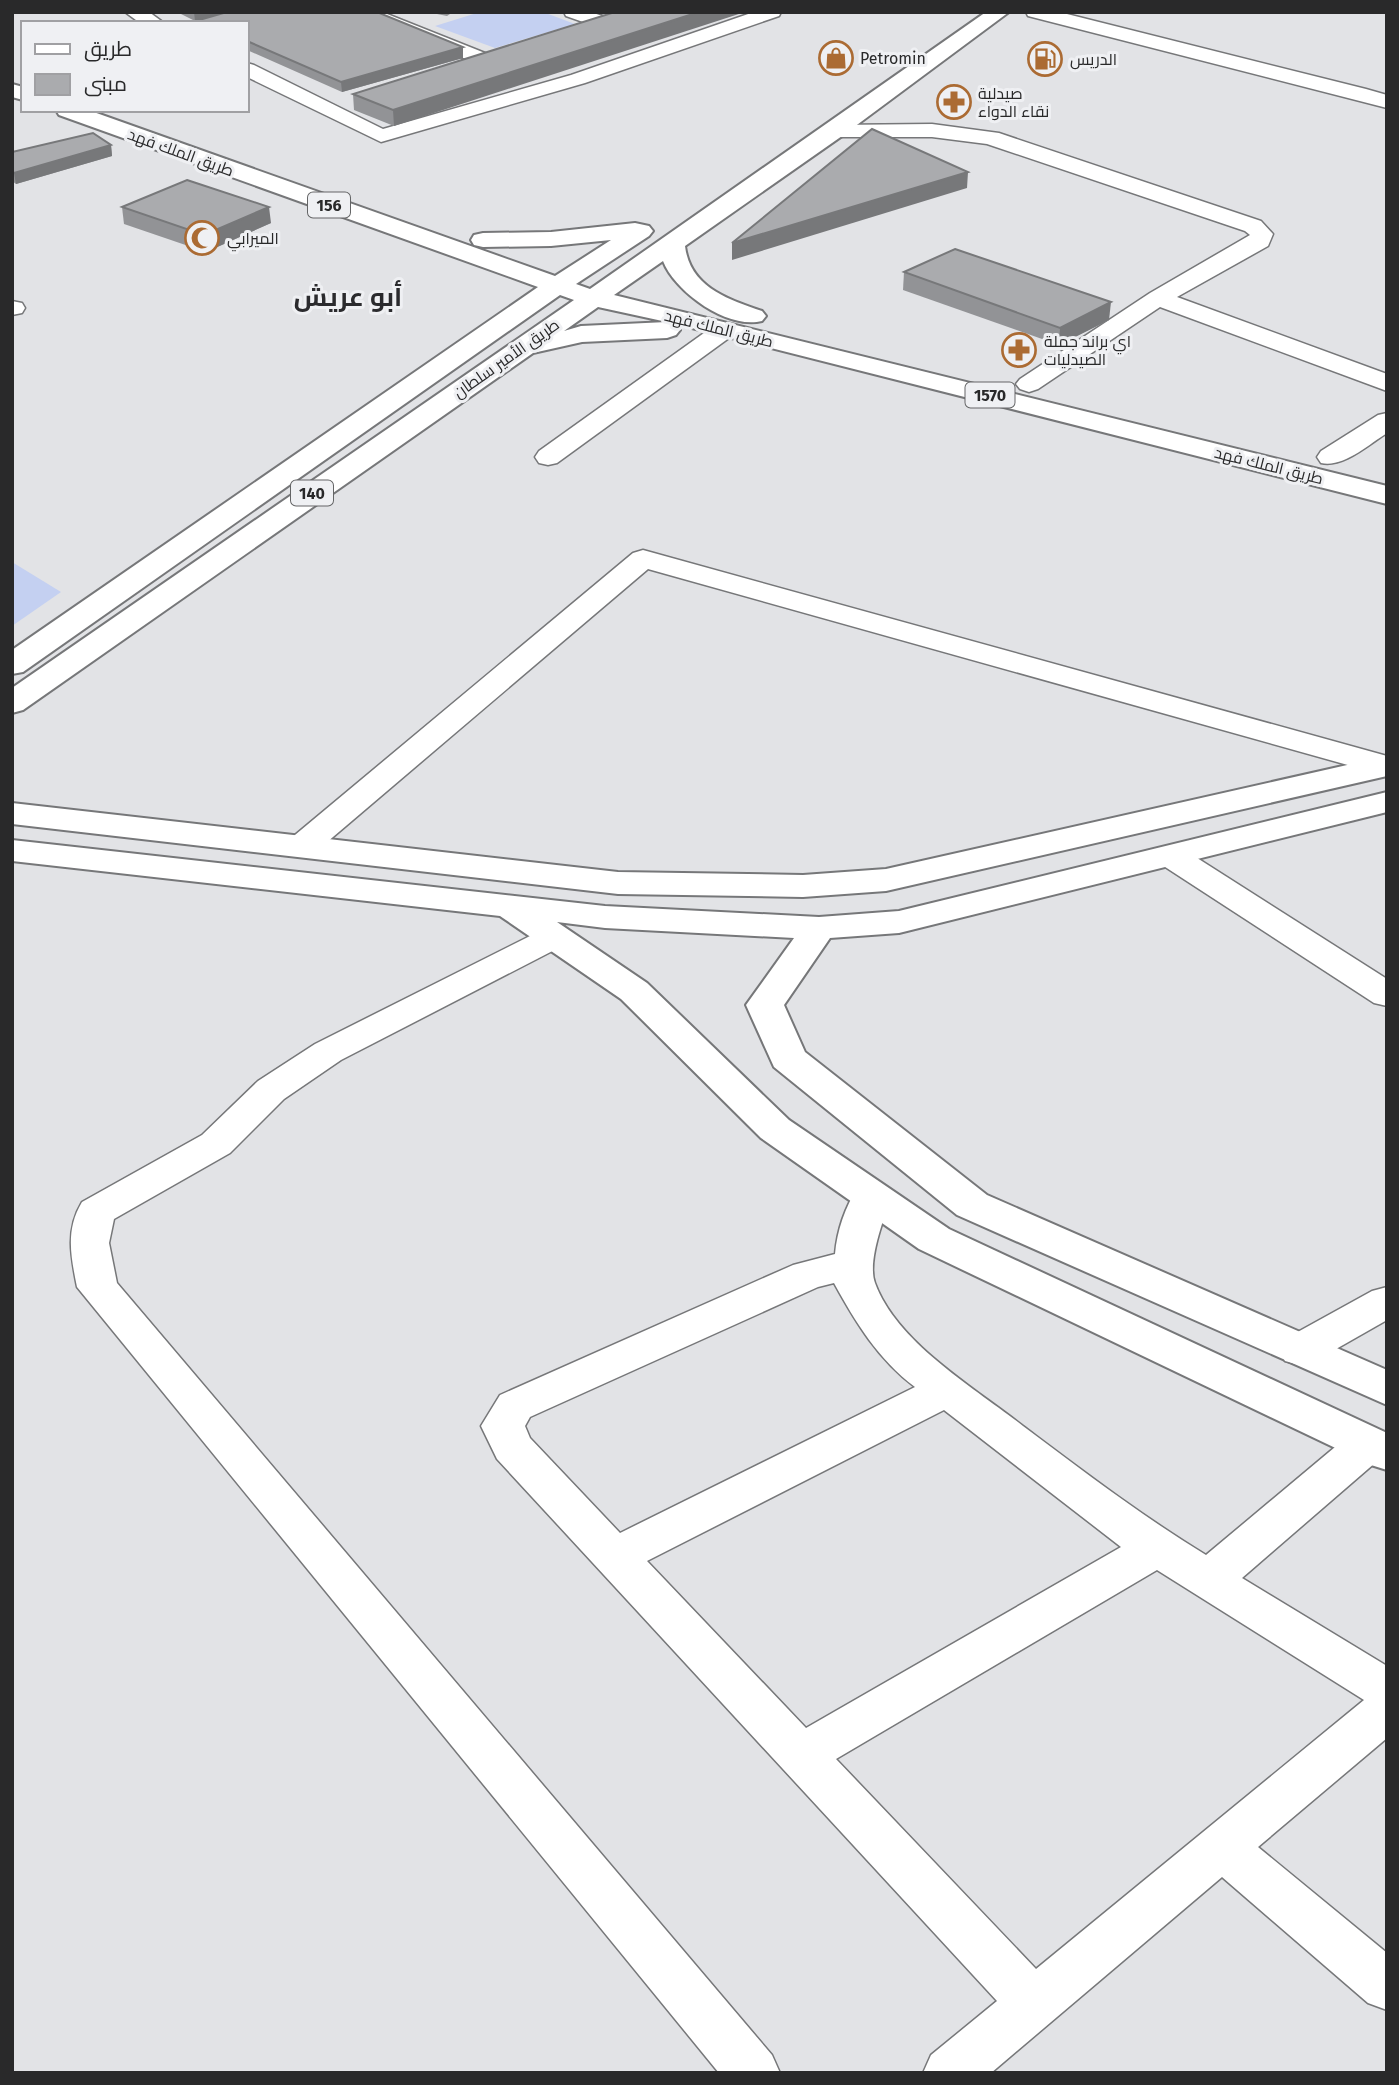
<svg xmlns="http://www.w3.org/2000/svg" width="1399" height="2085" viewBox="0 0 1399 2085" font-family="'Fira Sans',Cairo,sans-serif">
  <style>
    .green { fill: #c4d0f1 }
    .lines { fill: none; stroke-linecap: round; stroke-linejoin: round }
    .street-casing { stroke: #767779; stroke-width: 3 }
    .secondary-casing { stroke: #767779; stroke-width: 4 }
    .highway-casing { stroke: #767779; stroke-width: 4 }
    .street { fill: #fff; fill-rule: evenodd }
    .secondary { fill: #fff; fill-rule: evenodd }
    .highway { fill: #fff; fill-rule: evenodd }
    .wall { fill: #929396 }
    .shaded-wall { fill: #77787a }
    .building { fill: #aaabae; stroke: #77787a; stroke-width: 2 }
    .labels { text-anchor: middle; stroke-width: 6; stroke-linejoin: round; paint-order: stroke }
    .far-poi-label { font-size: 16px; fill: #29292a; stroke: #eff0f3; text-anchor: start }
    .far-street-label { font-size: 16px; fill: #29292a; stroke: #eff0f3 }
    .shield { fill: #eff0f3; stroke: #646566; stroke-width: 2 }
    .shield-label { font-size: 16px; font-weight: bold; fill: #29292a }
    .far-town-label { font-size: 26px; font-weight: bold; fill: #2b2b2e; stroke: #eff0f3 }
  </style>
  <rect width="100%" height="100%" fill="#e2e3e6"/>
  <g class="green">
    <polygon points="480,12 543,12 575,24 495,48 435,26"/>
    <polygon points="12,562 61,592 12,626"/>
  </g>
  <g class="lines">
    <g class="street-casing">
      <g id="street">
        <polygon points="125,12 149,12 164,23 140,23"/>
        <polygon points="355,12 382,12 490,55 493,59 490,63 476,63 357,16"/>
        <path d="M564 12C580 12 600 10 613 23L603 29 566 16Z"/>
        <polygon points="754,12 781,12 779,16 585,83 381,142 247,77 247,63 254,65 383,129 571,75"/>
        <polygon points="1026,12 1059,12 1366,89 1387,95 1387,108 1028,16"/>
        <polygon points="932,124 999,133 1261,221 1273,234 1268,246 1177,297 1387,374 1387,391 1160,307 1038,389 1029,392 1020,389 1016,384 1020,379 1150,293 1250,235 1245,231 987,144 932,137 834,137 827,135 823,131 827,127 834,125"/>
        <polygon points="12,301 22,303 25,308 22,313 12,315"/>
        <polygon points="720,326 729,328 732,333 729,338 557,463 548,465 539,463 535,457 539,451 711,328"/>
        <path d="M1387 413V433C1368 445 1343 468 1321 463L1317 457 1321 451 1378 415Z"/>
        <polygon points="643,550 1387,756 1387,776 648,569 313,854 301,857 289,854 284,847 289,840 633,553"/>
        <polygon points="1171,846 1183,849 1387,979 1387,1006 1374,1003 1159,863 1154,856 1159,849"/>
        <path d="M554 927 566 930 571 937 566 944 341 1060 284 1099 230 1153 114 1219 109 1243 117 1283 772 2055 780 2073H719L77 1287C71 1257 65 1230 82 1202L202 1135 258 1081 315 1044 542 930Z"/>
        <path d="M872 1183 886 1187 892 1196C884 1217 867 1262 875 1283 897 1343 975 1388 1023 1426 1083 1471 1142 1516 1206 1555L1353 1432 1368 1428 1383 1432C1388 1441 1388 1447 1383 1456L1242 1578 1387 1666V1738L1258 1847 1387 1953V2010L1368 2003 1222 1877 991 2073H923L931 2055 997 2001 497 1459 481 1426 500 1395 793 1265 835 1254C837 1231 845 1207 858 1187ZM834 1283C856 1323 878 1359 915 1387L620 1533 530 1438 525 1426 530 1417 818 1287ZM944 1410 1121 1547 806 1728 647 1561ZM1157 1570 1364 1700 1036 1969 836 1759Z"/>
        <polygon points="1387,1287 1387,1320 1315,1361 1300,1365 1285,1361 1279,1350 1285,1339 1372,1291"/>
      </g>
    </g>
    <g class="secondary-casing">
      <g id="secondary">
        <polygon points="1387,756 1387,776 886,891 803,897 618,894 12,824 12,803 618,872 803,875 886,869"/>
        <polygon points="1387,792 1387,812 899,933 830,938 784,1005 805,1052 987,1195 1387,1370 1387,1405 957,1215 774,1067 746,1005 794,938 605,928 557,922 647,983 789,1120 949,1229 1387,1433 1387,1470 1371,1465 919,1249 761,1138 621,999 500,916 12,861 12,840 605,906 819,917 899,911"/>
      </g>
    </g>
    <g class="highway-casing">
      <g id="highway">
        <path d="M986 12H1009L842 136 685 246C690 287 727 299 762 311L766 316 762 321C728 330 675 292 663 261L614 295 1387 486V504L676 324H672L680 330 676 335 667 338 582 342 533 353 23 710 12 713V688L574 300 560 295 23 672 12 674V650L538 287 59 115 56 110H88L555 276 611 240 551 246 483 247 474 245 471 240 474 235 483 233 551 232 635 223 649 226 653 231 649 236 576 284 590 289ZM598 307 667 322 581 326 564 331Z"/>
        <polygon points="12,84 23,87 23,100 12,97"/>
      </g>
    </g>
    <use href="#street" class="street"/>
    <use href="#secondary" class="secondary"/>
    <use href="#highway" class="highway"/>
  </g>
  <g class="wall">
    <polygon points="177,12 377,12 463,58 342,92 247,50 247,23 199,23 199,21 195,21"/>
    <polygon points="427,12 453,12 447,16"/>
    <polygon points="615,12 394,126 354,110 353,94"/>
    <polygon points="111,145 112,156 16,184 12,181 12,152"/>
    <polygon points="122,207 271,223 206,252 124,224"/>
    <polygon points="904,272 1109,320 1059,345 903,290"/>
  </g>
  <g class="shaded-wall">
    <polygon points="194,12 234,12 195,21"/>
    <polygon points="699,12 745,12 394,126 393,110"/>
    <polygon points="463,47 463,58 342,92 341,82"/>
    <polygon points="111,145 112,156 16,184 14,173"/>
    <polygon points="968,172 967,188 732,260 732,243"/>
    <polygon points="269,207 271,223 206,252 204,235"/>
    <polygon points="1111,302 1109,320 1059,345 1060,328"/>
  </g>
  <g class="building">
    <polygon points="227,12 377,12 463,47 341,82 247,41 247,23 206,23 199,20"/>
    <polygon points="615,12 699,12 393,110 353,94"/>
    <polygon points="872,129 968,172 732,243"/>
    <polygon points="93,133 111,145 14,173 12,171 12,152"/>
    <polygon points="187,180 269,207 204,235 122,207"/>
    <polygon points="955,249 1111,302 1060,328 904,272"/>
  </g>
  <defs>
    <g id="shop-ring" transform="scale(1.75)"><circle r="9.5" fill="#eff0f3" stroke="#ab6b33" stroke-width="1.5"/><path d="M-5-2.5h2.3a2.7 3.5 0 0 1 5.4 0H5L5.5 6h-11ZM-1.5-2.5h3a1.5 2.3 0 0 0-3 0Z" fill="#ab6b33"/></g>
    <g id="fuel-ring" transform="scale(1.75)"><circle r="9.5" fill="#eff0f3" stroke="#ab6b33" stroke-width="1.5"/><path d="M-5.5-6h7V0h2V4h1.3V-2.5L3-4.5l.8-.8L6-3V5H2.5V1h-1V6h-7ZM-4.2-4.7v3.2H.2V-4.7Z" fill="#ab6b33"/></g>
    <g id="pharmacy-ring" transform="scale(1.75)"><circle r="9.5" fill="#eff0f3" stroke="#ab6b33" stroke-width="1.5"/><path d="M-2-6h4v4h4v4h-4v4h-4v-4h-4v-4h4Z" fill="#ab6b33"/></g>
    <g id="mosque-ring" transform="scale(1.75)"><circle r="9.5" fill="#eff0f3" stroke="#ab6b33" stroke-width="1.5"/><path d="M3.5-4.9A6 6 0 1 0 3.5 4.9A5 5 0 1 1 3.5-4.9Z" fill="#ab6b33"/></g>
  </defs>
  <g fill-rule="evenodd">
    <use href="#shop-ring" x="836" y="58"/>
    <use href="#fuel-ring" x="1045" y="59"/>
    <use href="#pharmacy-ring" x="954" y="102"/>
    <use href="#mosque-ring" x="202" y="238"/>
    <use href="#pharmacy-ring" x="1019" y="350"/>
  </g>
  <g class="labels">
    <g class="far-poi-label">
      <text x="860" y="64">Petromin</text>
      <text x="1070" y="65">الدريس</text>
      <text x="978" y="99">صيدلية<tspan x="978" dy="18">نقاء الدواء</tspan></text>
      <text x="227" y="244">الميرابي</text>
      <text x="1044" y="347">اي براند جملة<tspan x="1044" dy="18">الصيدليات</tspan></text>
    </g>
    <g class="far-street-label">
      <text transform="translate(181 152) rotate(20)" y="6">طريق الملك فهد</text>
      <text transform="translate(719 328) rotate(14)" y="6">طريق الملك فهد</text>
      <text transform="translate(506 358) rotate(-35)" y="6">طريق الأمير سلطان</text>
      <text transform="translate(1269 465) rotate(14)" y="6">طريق الملك فهد</text>
    </g>
    <g class="shield">
      <rect x="308" y="192.5" width="42" height="25" rx="5"/>
      <rect x="965.5" y="382.5" width="49" height="25" rx="5"/>
      <rect x="291" y="480.5" width="42" height="25" rx="5"/>
    </g>
    <g class="shield-label">
      <text x="329" y="211">156</text>
      <text x="990" y="401">1570</text>
      <text x="312" y="499">140</text>
    </g>
    <g class="far-town-label">
      <text x="348" y="306">أبو عريش</text>
    </g>
  </g>
  <rect width="1399" height="2085" fill="none" stroke="#29292a" stroke-width="28"/>
  <rect x="21" y="21" width="228" height="91" fill="#eff0f3" stroke="#a0a0a3" stroke-width="2"/>
  <rect x="35" y="44" width="35" height="10" fill="#ffffff" stroke="#a0a0a3" stroke-width="2"/>
  <text x="84" y="56" font-size="21" fill="#29292a">طريق</text>
  <rect x="35" y="74" width="35" height="21" fill="#aaabae" stroke="#a0a0a3" stroke-width="2"/>
  <text x="84" y="91" font-size="21" fill="#29292a">مبنى</text>
</svg>
